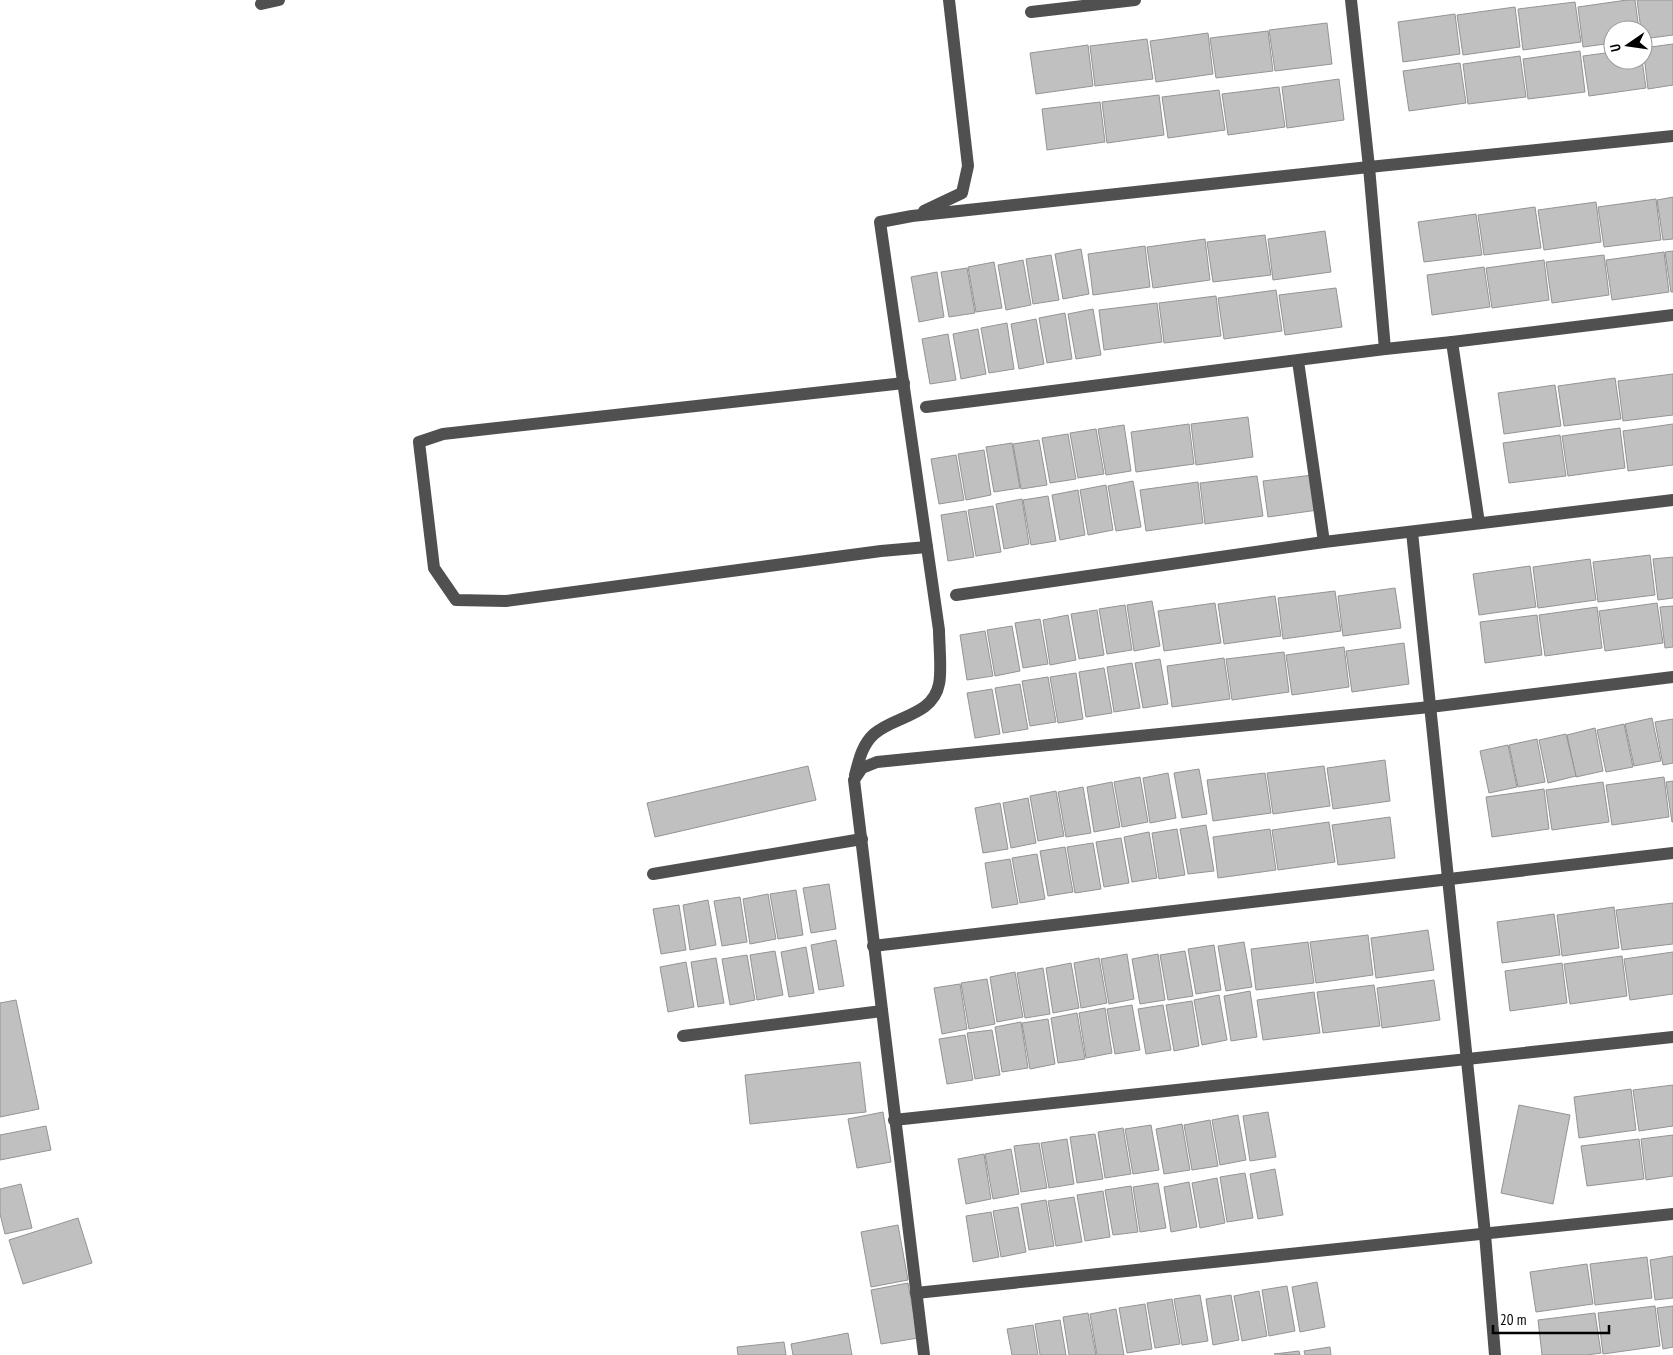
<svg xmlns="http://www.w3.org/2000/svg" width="1673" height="1355" viewBox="0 0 1673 1355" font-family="'PT Sans Narrow',sans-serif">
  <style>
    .building { fill: #c0c0c0; stroke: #949494 }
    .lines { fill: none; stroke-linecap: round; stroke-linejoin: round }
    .minor { stroke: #505050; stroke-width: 12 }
  </style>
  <rect width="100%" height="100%" fill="#fff"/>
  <g class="building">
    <polygon points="1627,0 1635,0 1639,30 1613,30 1613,43 1583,47 1578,7"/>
    <polygon points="1637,0 1673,0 1673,35 1643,39 1643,30 1641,30"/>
    <polygon points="1575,2 1581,42 1523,50 1518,9"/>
    <polygon points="1515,7 1520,47 1463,55 1457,15"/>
    <polygon points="1455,14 1460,54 1403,62 1398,22"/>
    <polygon points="1327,23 1332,64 1275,71 1269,30"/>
    <polygon points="1268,31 1273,71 1216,78 1210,38"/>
    <polygon points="1208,33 1213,74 1156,82 1150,41"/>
    <polygon points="1147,39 1153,79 1095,86 1090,46"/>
    <polygon points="1673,44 1673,85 1648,89 1643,48"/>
    <polygon points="1088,45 1093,86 1036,94 1030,53"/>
    <polygon points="1580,51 1585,92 1528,99 1523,59"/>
    <polygon points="1613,52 1613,60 1642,60 1646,88 1589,96 1583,56"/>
    <polygon points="1520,56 1526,97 1468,104 1463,64"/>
    <polygon points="1460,63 1466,103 1409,111 1403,71"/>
    <polygon points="1339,79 1344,120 1287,128 1282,87"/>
    <polygon points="1279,87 1285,127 1228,135 1222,94"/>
    <polygon points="1219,90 1225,130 1168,138 1162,97"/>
    <polygon points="1159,95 1164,135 1107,143 1102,102"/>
    <polygon points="1100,102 1105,142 1047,150 1042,109"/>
    <polygon points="1673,197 1673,239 1663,240 1657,200"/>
    <polygon points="1656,199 1661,240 1604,247 1598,207"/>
    <polygon points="1596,202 1601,242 1544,250 1538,210"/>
    <polygon points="1535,207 1541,248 1484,255 1478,215"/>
    <polygon points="1476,214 1482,255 1424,262 1418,222"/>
    <polygon points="1325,231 1331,272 1273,280 1268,239"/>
    <polygon points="1265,235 1271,275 1213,282 1207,242"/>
    <polygon points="1205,239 1210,280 1153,288 1147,247"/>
    <polygon points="1145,246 1150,287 1093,295 1088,254"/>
    <polygon points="1081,249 1089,294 1063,299 1055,254"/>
    <polygon points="1673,251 1673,292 1671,292 1665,252"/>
    <polygon points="1664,252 1669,292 1612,300 1606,260"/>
    <polygon points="1051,255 1059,300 1033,304 1026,259"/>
    <polygon points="1604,255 1609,295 1552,303 1546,262"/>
    <polygon points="1023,260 1031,305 1006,310 998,265"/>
    <polygon points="1544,260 1549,300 1492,308 1486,268"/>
    <polygon points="994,262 1002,308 976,312 968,267"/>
    <polygon points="1484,267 1490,307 1432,315 1427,275"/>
    <polygon points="967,268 975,313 949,317 941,272"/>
    <polygon points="937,272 944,317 919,322 911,277"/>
    <polygon points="1336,288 1342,327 1285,335 1279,295"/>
    <polygon points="1276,290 1282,331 1224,339 1218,298"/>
    <polygon points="1216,296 1221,336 1164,343 1159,303"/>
    <polygon points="1157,303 1162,342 1104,350 1099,310"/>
    <polygon points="1093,309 1101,355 1076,359 1068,314"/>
    <polygon points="1065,313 1072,359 1047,363 1039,318"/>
    <polygon points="1036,319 1044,364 1019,369 1011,324"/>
    <polygon points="1007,323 1014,369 989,373 981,328"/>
    <polygon points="978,329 986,374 961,379 953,334"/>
    <polygon points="948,334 956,380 930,384 922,339"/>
    <polygon points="1673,374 1673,415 1623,421 1618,381"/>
    <polygon points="1615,378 1621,419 1564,426 1558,386"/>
    <polygon points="1555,385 1561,426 1504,434 1498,393"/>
    <polygon points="1248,417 1253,457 1196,465 1191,424"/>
    <polygon points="1189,424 1194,464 1136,472 1131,432"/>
    <polygon points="1673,424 1673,465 1628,471 1623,431"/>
    <polygon points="1124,425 1131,471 1106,475 1098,429"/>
    <polygon points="1620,428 1625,468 1568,476 1562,436"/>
    <polygon points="1096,429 1104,474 1078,478 1070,433"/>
    <polygon points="1068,434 1076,479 1050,483 1042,438"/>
    <polygon points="1560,435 1566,476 1509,483 1503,443"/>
    <polygon points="1039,440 1047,485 1021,489 1013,444"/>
    <polygon points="1012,443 1020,488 994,492 986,447"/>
    <polygon points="984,450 991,495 966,500 958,454"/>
    <polygon points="956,455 964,500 939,504 931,459"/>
    <polygon points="1313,475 1318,510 1268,517 1263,481"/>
    <polygon points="1257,476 1263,516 1205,524 1200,483"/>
    <polygon points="1133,481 1141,527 1116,531 1108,486"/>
    <polygon points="1198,482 1203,523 1146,531 1140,490"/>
    <polygon points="1106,485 1113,530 1088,535 1080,490"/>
    <polygon points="1078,490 1085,535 1060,540 1052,495"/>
    <polygon points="1048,496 1056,541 1031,545 1023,500"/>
    <polygon points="1022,499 1029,544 1004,549 996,504"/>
    <polygon points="993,506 1001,552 976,556 968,510"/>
    <polygon points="966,511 974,557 948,561 941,515"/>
    <polygon points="1650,555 1655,595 1598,602 1593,562"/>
    <polygon points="1673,557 1673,598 1658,600 1653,559"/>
    <polygon points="1590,559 1596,600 1538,608 1533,567"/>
    <polygon points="1530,566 1536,607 1479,615 1473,574"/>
    <polygon points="1395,588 1401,628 1343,636 1338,596"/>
    <polygon points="1335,591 1341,631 1283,639 1278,598"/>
    <polygon points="1275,596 1281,636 1224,644 1218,604"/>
    <polygon points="1152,601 1160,646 1134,651 1127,605"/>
    <polygon points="1215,603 1221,643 1164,651 1158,611"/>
    <polygon points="1657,603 1663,643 1605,651 1599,611"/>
    <polygon points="1125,605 1132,650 1107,654 1099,609"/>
    <polygon points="1673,606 1673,647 1665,648 1660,607"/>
    <polygon points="1597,607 1602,648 1545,656 1539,615"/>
    <polygon points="1097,610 1104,655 1079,659 1071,614"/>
    <polygon points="1068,615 1076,660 1050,665 1043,620"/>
    <polygon points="1537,615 1542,655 1485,663 1480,622"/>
    <polygon points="1040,619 1048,664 1023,668 1015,623"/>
    <polygon points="1012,626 1020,671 995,676 987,630"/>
    <polygon points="985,631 993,676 967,680 960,635"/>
    <polygon points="1404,643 1409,684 1352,692 1346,651"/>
    <polygon points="1344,647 1349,687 1292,695 1286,655"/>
    <polygon points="1284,652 1289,692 1232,700 1226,659"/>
    <polygon points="1224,658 1230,699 1172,707 1167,666"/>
    <polygon points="1160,659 1168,704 1143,708 1135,663"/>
    <polygon points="1132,663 1140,708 1114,712 1107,667"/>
    <polygon points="1104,668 1112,713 1086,717 1079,672"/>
    <polygon points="1076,673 1083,719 1058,723 1050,677"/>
    <polygon points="1048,677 1056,722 1030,726 1022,681"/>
    <polygon points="1020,684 1028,729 1003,733 995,688"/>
    <polygon points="992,689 1000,734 975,738 967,693"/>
    <polygon points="1652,718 1661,761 1634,766 1625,724"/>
    <polygon points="1673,719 1673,763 1663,765 1655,722"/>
    <polygon points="1624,724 1633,767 1606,772 1597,730"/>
    <polygon points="1595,728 1603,771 1576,777 1567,735"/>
    <polygon points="1566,734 1576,776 1548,783 1539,740"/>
    <polygon points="1537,739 1545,782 1518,787 1509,745"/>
    <polygon points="1508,745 1517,787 1489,793 1480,751"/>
    <polygon points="1385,760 1390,801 1333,809 1327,768"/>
    <polygon points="808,766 816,800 655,837 647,803"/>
    <polygon points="1324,766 1330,806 1273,814 1267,773"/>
    <polygon points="1199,769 1207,814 1182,818 1174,773"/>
    <polygon points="1168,773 1176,818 1150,823 1143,778"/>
    <polygon points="1265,773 1271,813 1213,821 1207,780"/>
    <polygon points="1140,777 1148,822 1122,827 1114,782"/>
    <polygon points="1664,777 1669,817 1612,825 1606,785"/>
    <polygon points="1673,781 1673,822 1672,822 1666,782"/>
    <polygon points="1112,782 1120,827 1094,832 1087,787"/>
    <polygon points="1603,782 1609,822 1552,830 1546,790"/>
    <polygon points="1083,787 1091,833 1066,837 1058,792"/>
    <polygon points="1544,789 1549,829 1492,837 1486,797"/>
    <polygon points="1056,791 1064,836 1038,841 1030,796"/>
    <polygon points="1028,798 1036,843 1011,848 1003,803"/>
    <polygon points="1000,803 1008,849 983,853 975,808"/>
    <polygon points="1390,817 1395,858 1338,865 1332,825"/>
    <polygon points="1329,822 1335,862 1278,870 1272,830"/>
    <polygon points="1206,825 1214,871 1188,874 1180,829"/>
    <polygon points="1177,829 1185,875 1159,879 1152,833"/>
    <polygon points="1270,829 1276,870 1218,878 1213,837"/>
    <polygon points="1149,832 1157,878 1132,882 1124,837"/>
    <polygon points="1121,838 1129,883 1104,887 1096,842"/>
    <polygon points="1093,843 1101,889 1075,893 1067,847"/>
    <polygon points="1065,847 1073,892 1048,896 1040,851"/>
    <polygon points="1037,854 1045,899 1020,903 1012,858"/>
    <polygon points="1010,859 1018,904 992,908 985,863"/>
    <polygon points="829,884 836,929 811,933 803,888"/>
    <polygon points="796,890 803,935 778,939 770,894"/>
    <polygon points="768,894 776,939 750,944 743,899"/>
    <polygon points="740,897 747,942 722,946 714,901"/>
    <polygon points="708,900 716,945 690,950 683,905"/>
    <polygon points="1673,903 1673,944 1622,950 1616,910"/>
    <polygon points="679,905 686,950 661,954 653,909"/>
    <polygon points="1614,907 1619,948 1562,956 1557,915"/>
    <polygon points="1554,914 1560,955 1502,963 1497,922"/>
    <polygon points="1428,930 1434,970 1376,978 1371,938"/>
    <polygon points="1368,935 1373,975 1316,983 1310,942"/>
    <polygon points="836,940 844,986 819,990 811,945"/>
    <polygon points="1244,942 1252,987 1226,991 1218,946"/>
    <polygon points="1308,942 1314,983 1256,990 1251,949"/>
    <polygon points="1214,945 1221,990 1196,994 1188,949"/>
    <polygon points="806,947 814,993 789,997 781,952"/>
    <polygon points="775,951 783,995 757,1000 750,955"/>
    <polygon points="1185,951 1193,996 1168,1000 1160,955"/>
    <polygon points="1673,952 1673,994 1630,1000 1624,959"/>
    <polygon points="1127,954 1134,999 1109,1004 1101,959"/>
    <polygon points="1158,954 1165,1000 1140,1004 1132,959"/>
    <polygon points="747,955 755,1000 730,1005 722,959"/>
    <polygon points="1622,956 1627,996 1570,1004 1564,964"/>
    <polygon points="716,958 724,1003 698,1007 691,962"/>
    <polygon points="1099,958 1107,1003 1081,1008 1074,963"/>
    <polygon points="686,962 694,1007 668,1012 660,967"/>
    <polygon points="1071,963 1079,1008 1053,1013 1046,968"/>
    <polygon points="1562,963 1567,1003 1510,1011 1505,971"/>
    <polygon points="1043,968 1050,1014 1025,1018 1017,973"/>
    <polygon points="1015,972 1023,1017 997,1022 990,977"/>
    <polygon points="987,979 995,1024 969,1029 961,983"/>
    <polygon points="1434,980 1440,1020 1382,1028 1377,988"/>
    <polygon points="960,984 967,1029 942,1034 934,988"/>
    <polygon points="1374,985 1380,1026 1323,1033 1317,992"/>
    <polygon points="1250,991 1257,1037 1231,1041 1224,996"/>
    <polygon points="1314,992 1320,1033 1263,1040 1257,1000"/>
    <polygon points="1219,995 1227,1040 1202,1045 1194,1000"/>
    <polygon points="16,1000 39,1109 0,1117 0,1003"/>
    <polygon points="1192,1001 1199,1046 1174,1051 1166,1005"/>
    <polygon points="1132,1005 1140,1050 1115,1054 1107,1009"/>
    <polygon points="1163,1005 1171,1050 1146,1054 1138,1009"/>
    <polygon points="1105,1008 1112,1053 1086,1058 1079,1013"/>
    <polygon points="1077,1013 1085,1059 1058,1063 1051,1018"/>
    <polygon points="1048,1019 1055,1064 1030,1069 1022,1023"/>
    <polygon points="1021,1022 1028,1068 1002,1072 995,1027"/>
    <polygon points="992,1030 1000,1075 975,1079 967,1033"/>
    <polygon points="965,1035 973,1080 947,1084 939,1039"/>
    <polygon points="860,1062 866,1112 750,1124 745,1075"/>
    <polygon points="1673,1085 1673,1126 1639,1131 1633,1090"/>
    <polygon points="1631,1089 1636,1130 1579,1138 1574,1097"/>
    <polygon points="1519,1105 1570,1115 1553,1204 1501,1193"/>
    <polygon points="883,1112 891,1162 857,1168 848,1119"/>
    <polygon points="1268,1112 1276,1157 1250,1161 1243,1116"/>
    <polygon points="1238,1115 1246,1160 1220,1165 1212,1120"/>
    <polygon points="1210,1120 1218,1166 1192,1170 1184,1125"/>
    <polygon points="1182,1124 1190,1170 1164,1174 1156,1129"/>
    <polygon points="1151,1125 1159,1170 1133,1174 1125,1129"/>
    <polygon points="46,1126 51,1150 0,1160 0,1135"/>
    <polygon points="1123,1128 1131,1174 1105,1178 1098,1132"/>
    <polygon points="1095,1134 1103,1179 1077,1183 1070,1137"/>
    <polygon points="1673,1135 1673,1176 1646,1180 1641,1139"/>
    <polygon points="1067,1139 1074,1184 1049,1188 1041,1143"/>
    <polygon points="1639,1139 1644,1179 1587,1186 1581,1146"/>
    <polygon points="1039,1143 1047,1188 1021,1192 1014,1146"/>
    <polygon points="1011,1149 1019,1194 993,1199 985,1154"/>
    <polygon points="984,1154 991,1199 966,1204 958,1159"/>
    <polygon points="1275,1169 1283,1215 1258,1219 1250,1174"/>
    <polygon points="1245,1173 1253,1218 1227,1222 1220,1177"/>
    <polygon points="1217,1178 1225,1223 1200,1228 1192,1183"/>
    <polygon points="1189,1182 1197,1227 1171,1232 1164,1187"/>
    <polygon points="1158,1183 1166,1228 1140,1232 1133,1187"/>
    <polygon points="21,1184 32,1228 5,1234 0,1214 0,1189"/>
    <polygon points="1131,1186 1138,1232 1113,1235 1105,1190"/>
    <polygon points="1103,1191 1110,1237 1085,1241 1077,1195"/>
    <polygon points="1074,1197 1082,1242 1056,1246 1048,1201"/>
    <polygon points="1046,1200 1054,1246 1029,1250 1021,1204"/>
    <polygon points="1018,1207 1026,1252 1001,1257 993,1211"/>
    <polygon points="991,1212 999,1257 973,1262 966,1216"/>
    <polygon points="78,1218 92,1263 23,1284 9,1240"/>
    <polygon points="898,1225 908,1280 871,1287 861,1232"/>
    <polygon points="1673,1256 1673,1298 1655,1300 1650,1260"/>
    <polygon points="1647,1257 1652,1298 1595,1305 1590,1264"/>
    <polygon points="1587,1264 1593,1304 1536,1312 1530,1272"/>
    <polygon points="1317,1282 1325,1327 1300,1332 1292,1287"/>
    <polygon points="908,1283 918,1338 881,1344 871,1290"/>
    <polygon points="1287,1286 1295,1331 1269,1336 1262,1290"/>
    <polygon points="1259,1291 1267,1336 1242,1341 1234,1296"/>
    <polygon points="1200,1295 1208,1341 1182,1345 1174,1299"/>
    <polygon points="1231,1295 1239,1340 1213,1345 1206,1299"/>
    <polygon points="1172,1299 1180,1344 1155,1348 1147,1303"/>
    <polygon points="1145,1304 1152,1349 1127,1353 1119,1308"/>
    <polygon points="1655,1306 1660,1346 1603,1354 1598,1313"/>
    <polygon points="1673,1306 1673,1347 1663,1349 1657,1308"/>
    <polygon points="1116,1309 1124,1355 1097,1355 1090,1314"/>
    <polygon points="1088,1313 1096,1355 1069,1355 1063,1317"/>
    <polygon points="1595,1313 1601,1353 1587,1355 1542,1355 1538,1320"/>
    <polygon points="1060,1320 1066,1355 1040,1355 1035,1324"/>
    <polygon points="1033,1325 1038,1355 1012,1355 1007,1329"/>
    <polygon points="848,1333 852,1355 793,1355 791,1344"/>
    <polygon points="784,1342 786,1355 738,1355 737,1347"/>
    <polygon points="1330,1347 1331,1355 1305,1355 1304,1351"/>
    <polygon points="1299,1351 1300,1355 1274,1354"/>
  </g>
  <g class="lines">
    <g class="minor">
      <polyline points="1351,0 1369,167 1385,349"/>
      <polyline points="261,4 279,0"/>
      <polyline points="1031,12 1135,0"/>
      <polyline points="924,211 962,193 968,166 949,0"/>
      <polyline points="1452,342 1479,523"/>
      <polyline points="1298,361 1324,542"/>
      <polyline points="904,383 443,434 419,442 434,568 456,600 506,601 881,551 927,547"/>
      <polyline points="926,407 1385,349 1452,342 1673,315"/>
      <polyline points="1412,532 1485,1234 1495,1355"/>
      <polyline points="956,595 1324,542 1673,500"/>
      <path d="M855 775C859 760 862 745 874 734 894 716 933 716 939 684 942 671 939 644 939 630L880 222 912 216 1369 167 1673 136"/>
      <polyline points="653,874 862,839"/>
      <polyline points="873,946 1673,853"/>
      <polyline points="683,1036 882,1011"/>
      <polyline points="894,1120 1673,1037"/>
      <polyline points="916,1293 1673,1214"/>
      <polyline points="924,1355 854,780 862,768 877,762 1430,707 1673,677"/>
    </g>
  </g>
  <g transform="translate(1628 45) rotate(257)"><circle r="24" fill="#ffffff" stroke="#999999"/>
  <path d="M0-4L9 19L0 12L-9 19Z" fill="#000000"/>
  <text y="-8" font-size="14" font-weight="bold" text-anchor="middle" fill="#000000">U</text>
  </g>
  <path d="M1493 1325v8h116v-8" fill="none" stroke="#000000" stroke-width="2.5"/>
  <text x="1500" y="1325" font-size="15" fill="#000000" stroke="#ffffff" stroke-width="4" paint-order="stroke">20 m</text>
</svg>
